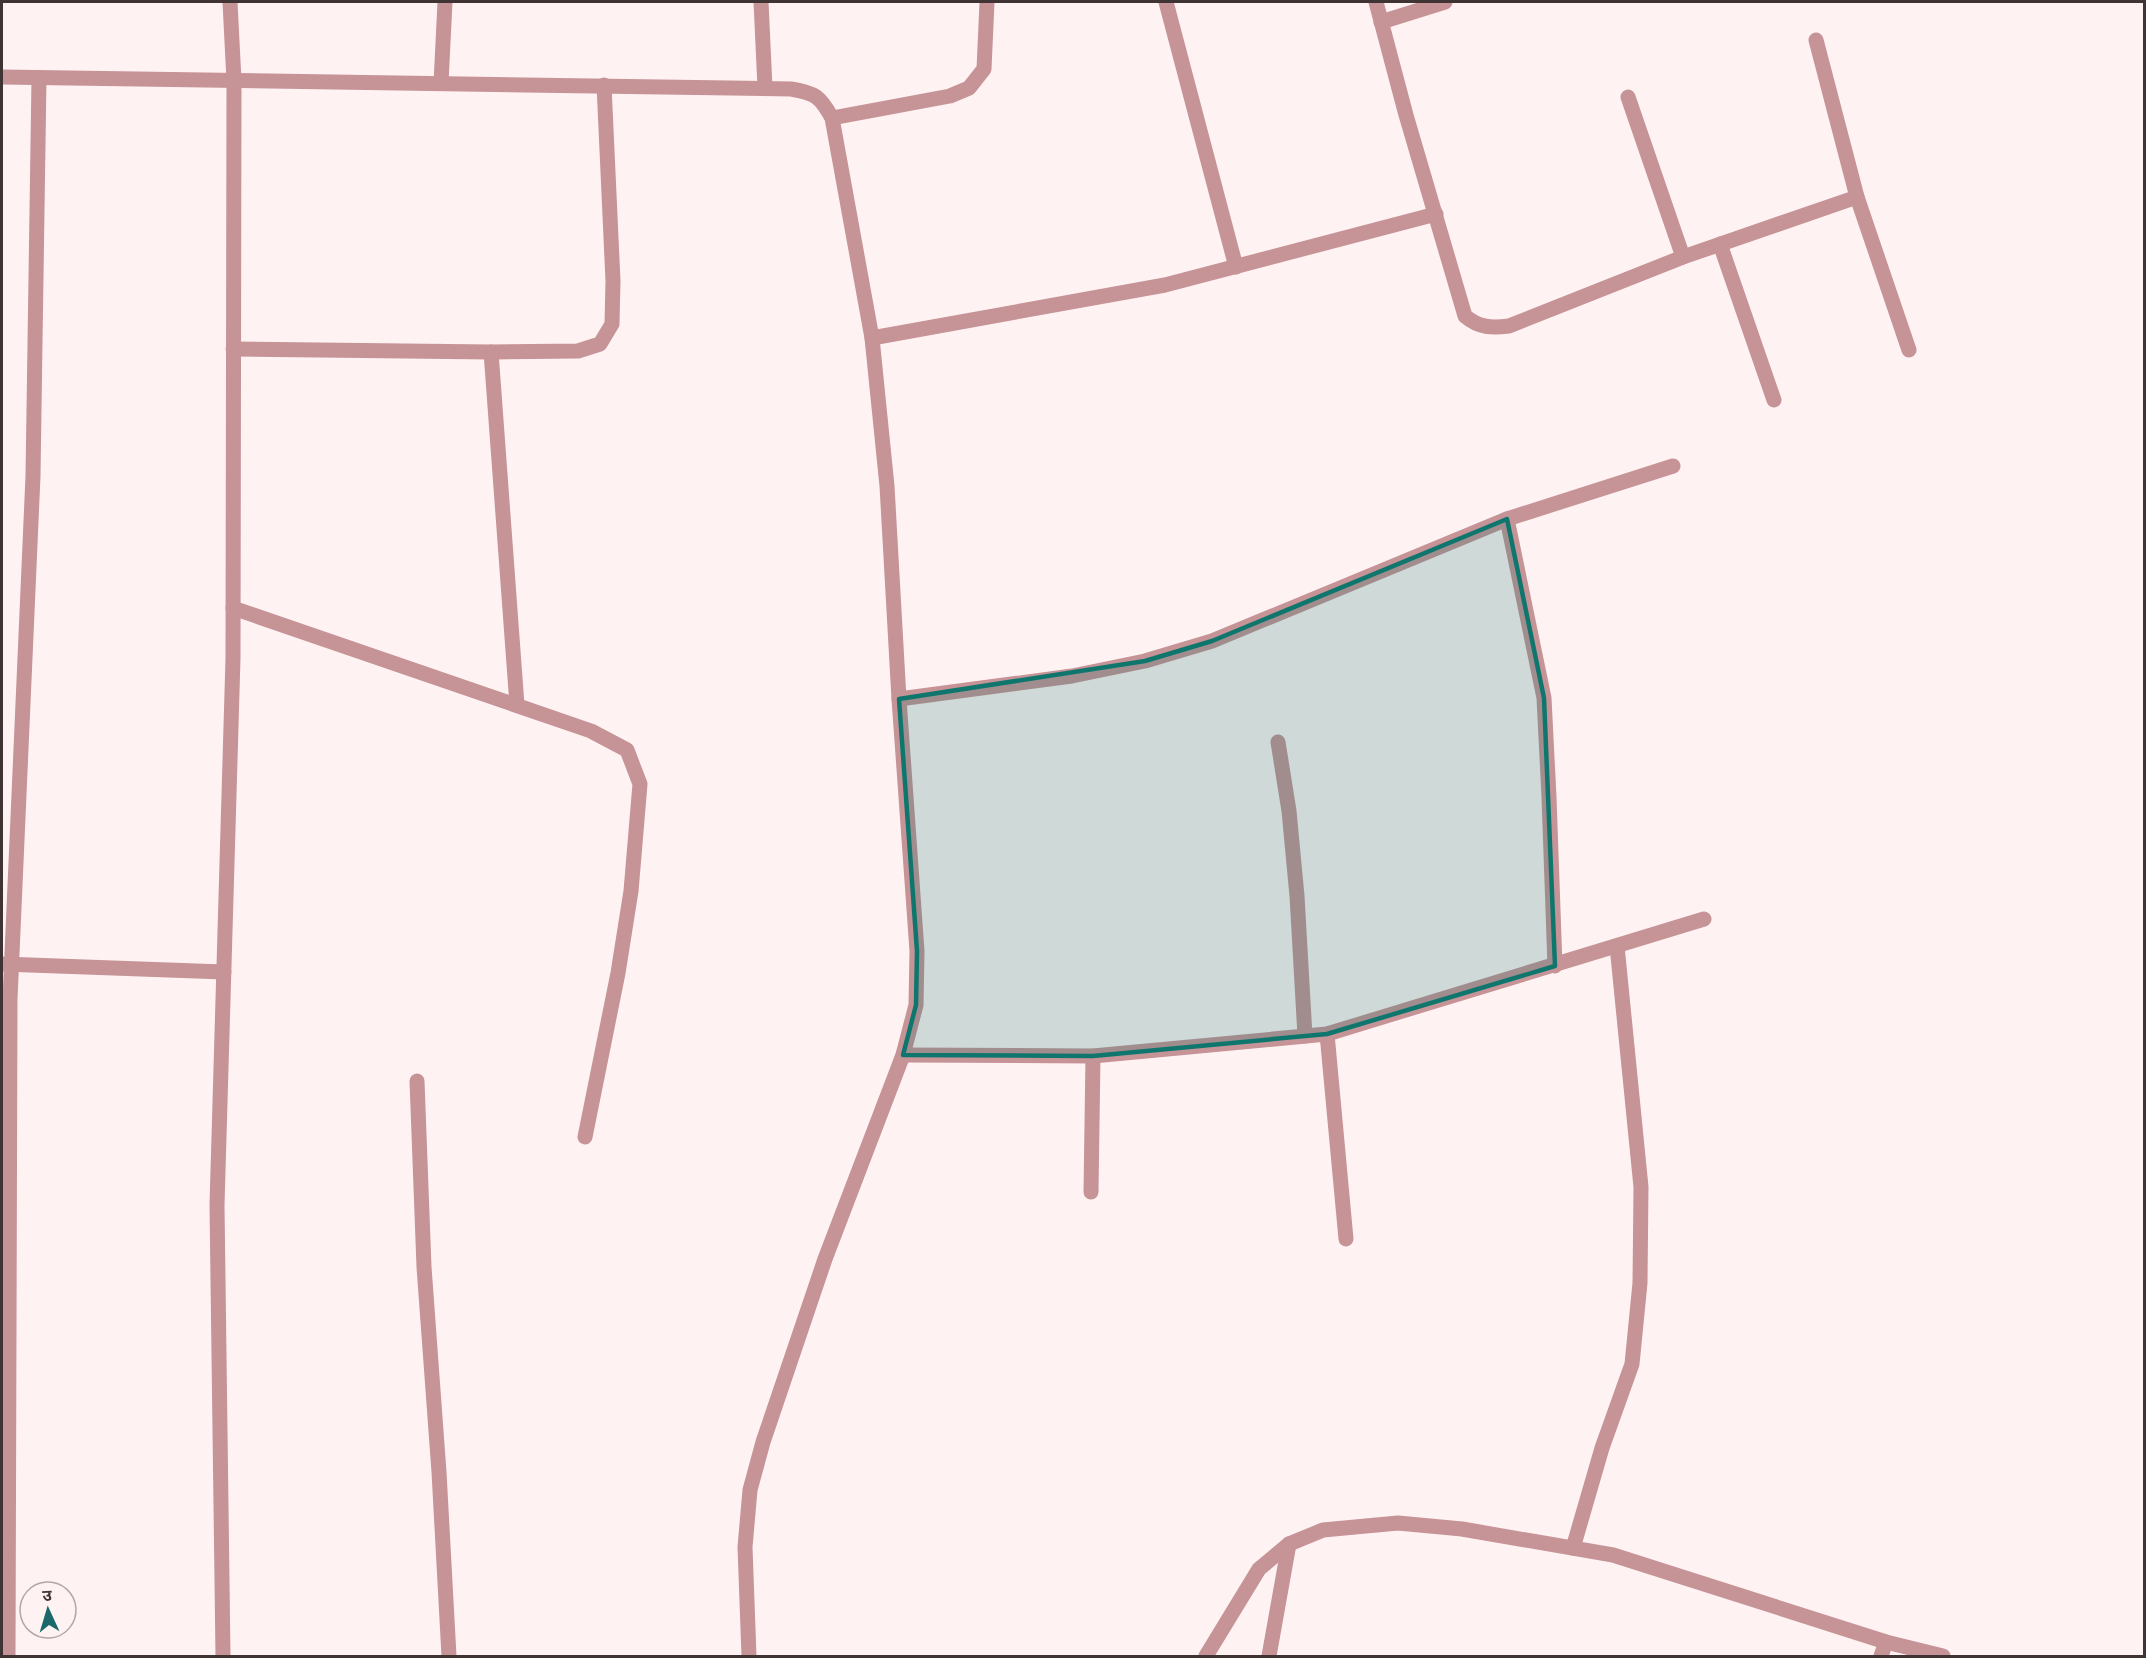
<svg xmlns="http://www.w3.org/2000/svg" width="2146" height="1658" viewBox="0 0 2146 1658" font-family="Georgia,'Noto Sans Devanagari',serif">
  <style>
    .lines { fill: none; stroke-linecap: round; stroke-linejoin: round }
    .street { stroke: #c69397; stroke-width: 15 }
    .marked { fill: #0f766e; fill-opacity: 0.2; stroke: #0f766e; stroke-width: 4.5; stroke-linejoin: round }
  </style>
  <rect width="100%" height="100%" fill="#fff2f3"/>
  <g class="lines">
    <g class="street">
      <polyline points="761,2 765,88"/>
      <polyline points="1166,2 1236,267"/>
      <path d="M1376 2 1406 115 1465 316C1479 328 1492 328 1509 326L1683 257 1857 197 1816 40"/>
      <polyline points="1381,22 1445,2"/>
      <path d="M2 77 791 89C815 93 820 96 832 118L872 338 887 486 899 699 917 951 916 1005 903 1055 825 1259 763 1442 750 1490 745 1547 749 1656"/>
      <polyline points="441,83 445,2"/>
      <polyline points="1628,97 1683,257"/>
      <polyline points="832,118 950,96 969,88 984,69 987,2"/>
      <polyline points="1857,197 1909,350"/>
      <polyline points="1720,244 1774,400"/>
      <polyline points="872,338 1165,285 1436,214"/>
      <polyline points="233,349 491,352 578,351 600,344 612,324 613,281 604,85"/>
      <polyline points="491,352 517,705"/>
      <polyline points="1507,519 1544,698 1549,797 1555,966"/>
      <polyline points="233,608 591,731 627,750 640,784 631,891 618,973 585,1137"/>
      <polyline points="899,699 1072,676 1145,661 1212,641 1507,519 1673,466"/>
      <polyline points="1278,742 1289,811 1297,896 1305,1036"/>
      <polyline points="2,964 224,972"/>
      <polyline points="1327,1034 1346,1239"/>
      <polyline points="903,1055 1093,1056 1327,1034 1704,919"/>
      <polyline points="417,1081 424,1267 439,1472 449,1656"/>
      <polyline points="1091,1192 1093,1056"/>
      <polyline points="1573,1548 1602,1448 1632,1364 1640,1283 1641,1187 1617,946"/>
      <polyline points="8,1656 10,999 33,476 39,78"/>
      <polyline points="223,1656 217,1205 233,658 234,81 230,2"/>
      <polyline points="1206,1656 1259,1569 1289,1544 1323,1530 1398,1523 1462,1529 1613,1555 1886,1642 1943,1656"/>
      <polyline points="1269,1656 1289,1544"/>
      <polyline points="1881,1656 1886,1642"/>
    </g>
  </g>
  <path class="marked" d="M1507 519 1544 698 1555 966 1327 1034 1093 1056 903 1055 916 1005 917 951 899 699 1145 661 1212 641Z"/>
  <rect width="2146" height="1658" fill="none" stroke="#3f3334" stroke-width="6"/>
  <g transform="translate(48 1610) rotate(356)"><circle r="28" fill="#fff2f3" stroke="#b2a6a7" stroke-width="1.5"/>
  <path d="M0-4.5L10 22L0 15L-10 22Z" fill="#1a686a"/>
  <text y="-9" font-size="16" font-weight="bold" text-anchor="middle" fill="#3f3334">उ</text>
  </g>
</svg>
